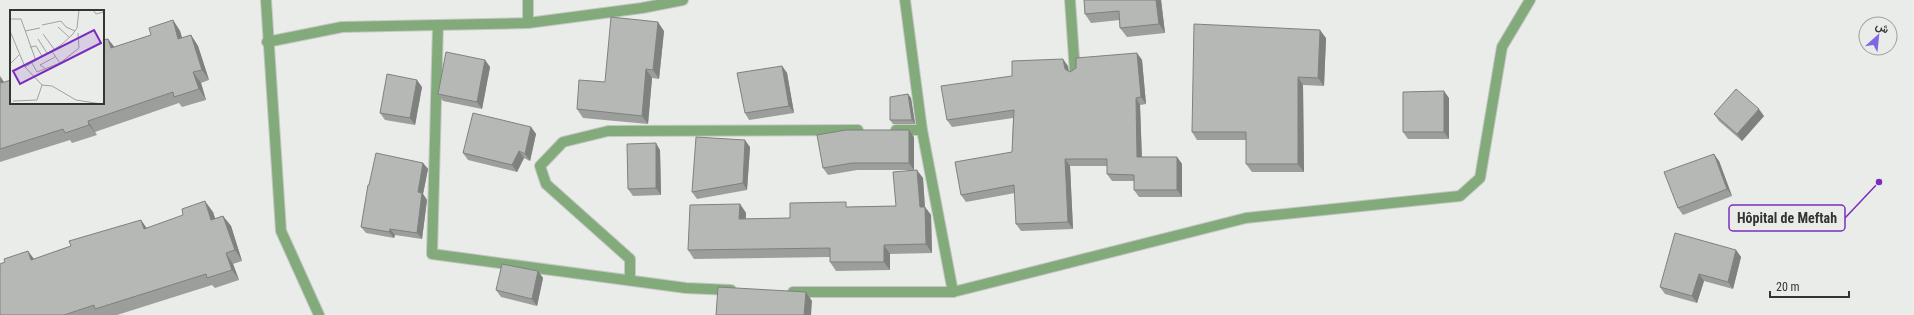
<svg xmlns="http://www.w3.org/2000/svg" width="1914" height="315" viewBox="0 0 1914 315" font-family="'Roboto Condensed',Vazirmatn,sans-serif">
  <style>
    .lines { fill: none; stroke-linecap: round; stroke-linejoin: round }
    .street-casing { stroke: #c5c7c5; stroke-width: 12 }
    .street { stroke: #83aa7b; stroke-width: 10 }
    .wall { fill: #9c9e9b }
    .shaded-wall { fill: #7f817e }
    .building { fill: #b5b8b4; stroke: #7f817e }
    .inset-road { fill: none; stroke: #a0a2a0; stroke-width: 1 }
    .view { fill: #7b2cbf; fill-opacity: 0.15; stroke: #7b2cbf; stroke-width: 2 }
    .inset-edge { fill: none; stroke: #333433; stroke-width: 2 }
    .leader { fill: none; stroke: #7b2cbf; stroke-width: 1.5 }
    .callout-dot { fill: #7b2cbf; stroke: #e9ece9; stroke-width: 1.5 }
    .callout { fill: #e9ece9; stroke: #7b2cbf; stroke-width: 1.5 }
    .callout-label { font-size: 14px; text-anchor: middle; font-weight: bold; fill: #333433 }
  </style>
  <rect width="100%" height="100%" fill="#e9ece9"/>
  <g class="lines">
    <g class="street-casing">
      <g id="street">
        <polyline points="266,0 281,231 319,315"/>
        <polyline points="528,0 528,23"/>
        <polyline points="905,0 922,130 953,292"/>
        <polyline points="1070,0 1075,73"/>
        <polyline points="438,25 432,254 686,288 731,290"/>
        <polyline points="267,42 342,27 528,23 642,8 683,0"/>
        <polyline points="896,130 922,130"/>
        <polyline points="630,280 630,259 546,184 540,166 563,142 608,131 858,130"/>
        <polyline points="793,292 953,292 1246,218 1460,196 1480,178 1502,47 1530,0"/>
      </g>
    </g>
    <use href="#street" class="street"/>
  </g>
  <g class="wall">
    <polygon points="1084,0 1161,0 1165,33 1127,37 1120,28 1120,20 1091,23 1085,14"/>
    <polygon points="173,20 180,31 182,38 191,35 198,46 209,80 201,83 206,100 182,107 179,103 95,132 97,135 72,143 70,140 0,162 0,76 11,103 108,39 114,47 151,35"/>
    <polygon points="664,31 659,79 652,78 648,124 583,118 577,109 605,82"/>
    <polygon points="1326,38 1324,86 1303,85 1304,172 1252,172 1246,164 1246,140 1197,140 1192,132"/>
    <polygon points="1137,53 1142,60 1146,104 1140,105 1142,157 1177,157 1182,164 1182,197 1139,197 1134,190 1134,181 1112,181 1107,174 1107,166 1070,166 1073,229 1021,231 1016,224 1015,193 966,202 961,195 1012,152 1013,118 952,127 947,120 1068,66 1069,72 1070,72"/>
    <polygon points="485,60 490,67 482,109 443,101 438,94"/>
    <polygon points="782,66 787,73 794,113 749,120 745,113"/>
    <polygon points="422,87 415,125 385,120 380,113"/>
    <polygon points="908,94 911,98 915,124 893,124 890,120"/>
    <polygon points="1449,98 1449,139 1408,139 1403,132"/>
    <polygon points="1714,114 1764,116 1742,141 1719,121"/>
    <polygon points="531,127 536,134 530,161 524,158 517,172 468,160 463,153"/>
    <polygon points="914,137 914,170 923,178 925,207 931,215 932,253 890,254 890,270 836,271 830,262 830,257 694,259 688,250 740,204 746,213 746,219 790,218 849,207 896,206 908,170 857,170 828,175 823,168"/>
    <polygon points="750,147 747,190 697,199 692,192"/>
    <polygon points="660,150 661,195 633,196 628,189"/>
    <polygon points="1719,161 1732,196 1683,215 1678,208"/>
    <polygon points="423,163 428,169 423,194 427,200 422,239 395,235 394,238 366,233 361,227 369,185"/>
    <polygon points="213,212 215,219 223,216 231,226 242,261 233,264 239,280 215,288 212,285 117,315 0,315 5,262 28,251 34,259 71,246 141,220 146,228"/>
    <polygon points="1736,250 1741,257 1733,289 1704,281 1697,303 1665,294 1660,287"/>
    <polygon points="538,271 543,278 537,306 501,297 496,290"/>
  </g>
  <g class="shaded-wall">
    <polygon points="1156,0 1161,0 1165,33 1159,24"/>
    <polygon points="173,20 180,31 186,50 178,39"/>
    <polygon points="658,22 664,31 659,79 653,70"/>
    <polygon points="1320,30 1326,38 1324,86 1318,78"/>
    <polygon points="191,35 198,46 209,80 202,70"/>
    <polygon points="108,39 116,49 111,48"/>
    <polygon points="1137,53 1142,60 1146,104 1141,97"/>
    <polygon points="1063,59 1068,66 1069,76 1065,69"/>
    <polygon points="485,60 490,67 482,109 477,102"/>
    <polygon points="782,66 787,73 794,113 789,106"/>
    <polygon points="646,69 652,78 648,124 642,116"/>
    <polygon points="193,72 201,83 206,100 199,89"/>
    <polygon points="0,76 6,85 1,83"/>
    <polygon points="1298,77 1303,85 1304,172 1298,164"/>
    <polygon points="417,80 422,87 415,125 410,118"/>
    <polygon points="1444,91 1449,98 1449,139 1444,132"/>
    <polygon points="908,94 911,98 915,124 912,120"/>
    <polygon points="1136,98 1140,105 1142,164 1137,157"/>
    <polygon points="1759,109 1764,116 1742,141 1737,134"/>
    <polygon points="88,121 95,132 97,135 89,125"/>
    <polygon points="531,127 536,134 530,161 525,154"/>
    <polygon points="909,130 914,137 914,170 909,163"/>
    <polygon points="745,140 750,147 747,190 743,183"/>
    <polygon points="656,143 660,150 661,195 656,188"/>
    <polygon points="519,151 524,158 517,172 512,165"/>
    <polygon points="1714,154 1719,161 1732,196 1727,189"/>
    <polygon points="1177,157 1182,164 1182,197 1177,190"/>
    <polygon points="1065,159 1070,166 1073,229 1068,222"/>
    <polygon points="423,163 428,169 423,194 427,200 422,239 417,233 418,192"/>
    <polygon points="917,170 923,178 925,210 925,207 931,215 932,253 926,244 920,207"/>
    <polygon points="205,201 213,212 219,230 211,220"/>
    <polygon points="740,204 746,213 745,228 739,219"/>
    <polygon points="223,216 231,226 242,261 235,250"/>
    <polygon points="141,220 148,230 144,229"/>
    <polygon points="390,229 395,235 394,238 389,232"/>
    <polygon points="884,245 890,254 890,270 884,262"/>
    <polygon points="1736,250 1741,257 1733,289 1728,282"/>
    <polygon points="28,251 36,262 31,260"/>
    <polygon points="226,253 233,264 239,280 232,270"/>
    <polygon points="538,271 543,278 537,306 532,299"/>
    <polygon points="1699,274 1704,281 1697,303 1692,296"/>
    <polygon points="806,292 812,301 811,315 804,315"/>
  </g>
  <g class="building">
    <polygon points="1084,0 1156,0 1159,24 1120,28 1119,11 1085,14"/>
    <polygon points="611,17 658,22 653,70 646,69 642,116 577,109 579,80 605,82"/>
    <polygon points="173,20 178,39 191,35 202,70 193,72 199,89 174,97 173,92 88,121 89,125 65,133 63,129 0,149 0,79 1,83 11,80 11,103 103,103 103,40 108,39 111,48 151,35 149,28"/>
    <polygon points="1194,24 1320,30 1318,78 1298,77 1298,164 1246,164 1246,132 1192,132"/>
    <polygon points="446,52 485,60 477,102 438,94"/>
    <polygon points="1137,53 1141,97 1136,98 1137,157 1177,157 1177,190 1134,190 1134,175 1107,174 1107,159 1065,159 1068,222 1016,224 1014,185 961,195 955,162 1012,152 1014,110 947,120 941,86 1012,76 1012,61 1063,59 1065,69 1070,72 1076,68 1076,58"/>
    <polygon points="782,66 789,106 745,113 737,73"/>
    <polygon points="387,74 417,80 410,118 380,113"/>
    <polygon points="1736,89 1759,109 1737,134 1714,114"/>
    <polygon points="1444,91 1444,132 1403,132 1403,92"/>
    <polygon points="908,94 912,120 890,120 890,97"/>
    <polygon points="473,113 531,127 525,154 519,151 512,165 463,153"/>
    <polygon points="846,130 909,130 909,163 852,163 823,168 817,135"/>
    <polygon points="696,137 745,140 743,183 692,192"/>
    <polygon points="656,143 656,188 628,189 627,144"/>
    <polygon points="376,153 423,163 418,192 422,193 417,233 390,229 389,232 361,227 368,185 369,185"/>
    <polygon points="1714,154 1727,189 1678,208 1664,172"/>
    <polygon points="917,170 920,207 925,207 926,244 884,245 884,262 830,262 830,248 688,250 690,205 740,204 739,219 790,218 790,203 846,202 846,207 896,206 893,172"/>
    <polygon points="205,201 211,220 223,216 235,250 226,253 232,270 207,278 206,274 95,309 94,305 64,315 0,315 0,264 5,262 4,259 28,251 31,260 71,246 69,241 141,220 144,229 183,215 182,209"/>
    <polygon points="1675,233 1736,250 1728,282 1699,274 1692,296 1660,287"/>
    <polygon points="502,264 538,271 532,299 496,290"/>
    <polygon points="718,287 806,292 804,315 716,315"/>
  </g>
  <g transform="translate(10 10)">
    <rect width="94" height="94" fill="#e9ece9"/>
    <path class="inset-road" d="M83 0 86 4 94 2M0 9H11L26 51M51 11 56 17 65 21M32 15 51 11M48 17 59 27M0 21 15 57 32 75M15 21 30 18M33 24 44 39M28 29 37 43M20 37 26 36 32 46M41 40 50 53M22 53 27 62 50 53 69 38 68 23M0 54 9 45M15 57 51 35 62 25 67 18 69 0M36 59 30 55 45 47M3 91 27 90 32 75 42 76 66 90 91 94"/>
    <path class="view" d="M84 20 91 33 10 74 3 61Z"/>
    <rect width="94" height="94" class="inset-edge"/>
  </g>
  <path class="leader" d="M1879 182L1845 218"/>
  <circle class="callout-dot" cx="1879" cy="182" r="4"/>
  <rect class="callout" x="1729" y="205" width="116" height="26" rx="4"/>
  <g class="callout-label">
    <text x="1787" y="223">Hôpital de Meftah</text>
  </g>
  <g transform="translate(1878 36) rotate(27)"><circle r="19" fill="#e9ece9" stroke="#a0a2a0"/>
  <path d="M0-3L7 15L0 10L-7 15Z" fill="#8266e1"/>
  <text y="-6" font-size="11" font-weight="bold" text-anchor="middle" fill="#333433">ش</text>
  </g>
  <path d="M1770 291v6h79v-6" fill="none" stroke="#333433" stroke-width="2"/>
  <text x="1776" y="291" font-size="12" fill="#333433" stroke="#e9ece9" stroke-width="3" paint-order="stroke">20 m</text>
</svg>
